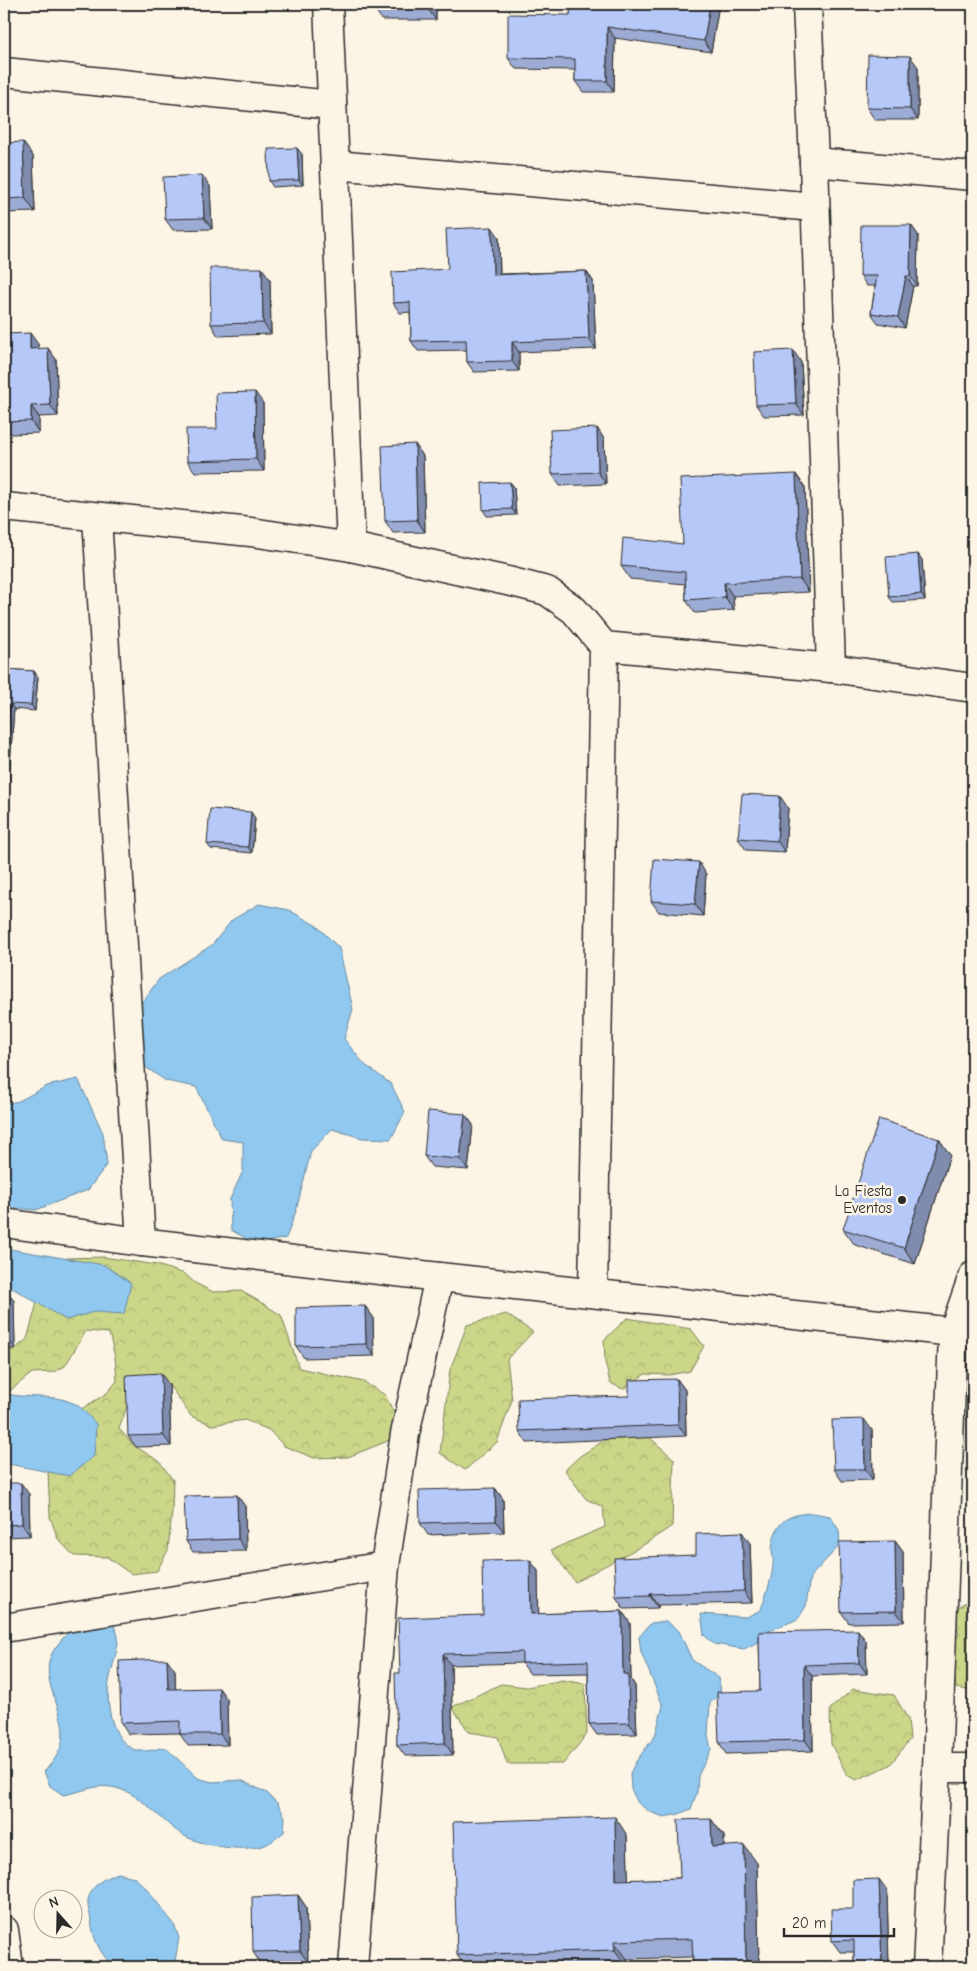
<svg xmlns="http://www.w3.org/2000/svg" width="977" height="1971" viewBox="0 0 977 1971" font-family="'Comic Neue',sans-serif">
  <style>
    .forest { fill: url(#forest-crowns); stroke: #7b805a }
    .water { fill: #90c8ef; stroke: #6889a1 }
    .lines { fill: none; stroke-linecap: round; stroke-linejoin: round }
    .minor-casing { stroke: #2b2b2b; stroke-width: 31 }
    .minor { stroke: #fcf5e5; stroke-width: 28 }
    .wall { fill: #9dacd5; stroke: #2b2b2b }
    .shaded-wall { fill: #7f8cae; stroke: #2b2b2b }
    .building { fill: #b6c8f8; stroke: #2b2b2b }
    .poi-dot { fill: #2b2b2b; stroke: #fcf5e5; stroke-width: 2 }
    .labels { text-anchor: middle; stroke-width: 5; stroke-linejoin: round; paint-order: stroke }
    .poi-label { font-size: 15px; fill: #2b2b2b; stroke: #fcf5e5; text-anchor: end }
  </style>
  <defs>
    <pattern id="forest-crowns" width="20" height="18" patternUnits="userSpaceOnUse" patternTransform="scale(1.25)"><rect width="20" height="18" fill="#cbd689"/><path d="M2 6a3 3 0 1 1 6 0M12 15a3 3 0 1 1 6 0" fill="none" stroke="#aeb876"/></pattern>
  </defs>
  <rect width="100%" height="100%" fill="#fcf5e5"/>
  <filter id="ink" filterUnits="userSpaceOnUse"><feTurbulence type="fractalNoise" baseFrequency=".02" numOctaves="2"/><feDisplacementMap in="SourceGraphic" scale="10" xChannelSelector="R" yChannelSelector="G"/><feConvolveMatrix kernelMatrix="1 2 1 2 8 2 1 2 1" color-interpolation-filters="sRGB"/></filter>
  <g filter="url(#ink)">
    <g class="forest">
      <polygon points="103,1257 157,1265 185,1274 195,1283 213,1292 241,1291 262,1303 281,1315 299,1368 364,1382 385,1395 405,1434 348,1457 314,1458 284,1446 269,1430 245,1420 212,1425 191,1416 169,1385 134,1386 119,1429 136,1447 159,1461 173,1480 172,1512 168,1550 157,1571 131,1574 107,1557 74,1556 58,1539 50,1517 48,1472 67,1418 107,1393 117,1381 115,1357 109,1333 86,1331 65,1366 54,1372 32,1373 6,1394 4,1404 4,1352 15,1349 27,1339 42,1285 67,1258"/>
      <polygon points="506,1314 533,1332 507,1359 512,1400 497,1442 465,1470 440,1453 450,1370 467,1325"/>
      <polygon points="627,1318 691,1329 704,1346 690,1371 669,1375 645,1374 623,1389 610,1383 605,1362 604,1340"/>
      <polygon points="649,1437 674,1459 672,1526 645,1544 575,1582 551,1550 605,1527 603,1507 586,1499 565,1470 580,1456 605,1440"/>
      <polygon points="973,1597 973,1691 956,1688 951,1649 959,1634 953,1612"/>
      <polygon points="563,1680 585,1684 587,1734 563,1764 507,1764 498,1737 469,1732 452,1707 501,1684 527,1687"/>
      <polygon points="853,1689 894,1695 908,1719 910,1739 890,1765 856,1780 847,1775 831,1744 830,1709"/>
    </g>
    <g class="water">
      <polygon points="259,904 289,910 317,926 339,948 353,1009 344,1039 364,1064 391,1084 405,1112 391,1139 362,1138 332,1129 311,1151 296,1211 286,1238 256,1244 231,1230 230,1199 243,1171 243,1142 222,1139 196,1087 166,1081 141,1064 140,1005 159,979 212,945 232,920"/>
      <polygon points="78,1079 103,1133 107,1164 88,1190 36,1210 4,1207 4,1104 19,1101 47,1086"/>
      <polygon points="4,1248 104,1265 131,1283 124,1314 94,1312 66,1320 14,1289 4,1288"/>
      <path d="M4 1393C25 1400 53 1393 73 1403 82 1406 90 1418 96 1424L94 1456 69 1476 4 1463Z"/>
      <path d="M813 1513 830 1516 839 1530 840 1545 810 1577 806 1606 798 1619 769 1631 758 1642 744 1649 714 1644 704 1635 701 1614 746 1617 761 1610C765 1596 772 1580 773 1565 774 1560 772 1554 772 1549 775 1521 787 1514 813 1513Z"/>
      <polygon points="666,1621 679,1631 692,1660 719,1678 721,1693 710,1703 708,1735 711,1749 698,1776 697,1792 691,1809 679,1814 664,1817 650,1812 638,1803 631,1789 630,1773 637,1760 655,1736 663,1706 641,1652 639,1637 651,1623"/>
      <path d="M113 1623C114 1627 118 1633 118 1637 119 1648 111 1670 109 1682 106 1705 111 1740 135 1750 144 1753 156 1749 165 1747L198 1778 212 1782 241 1780 267 1793 278 1804 285 1817 284 1832C276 1838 268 1846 258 1847 235 1851 194 1845 177 1831 155 1815 140 1792 111 1787 95 1784 78 1793 63 1795L50 1786 44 1772C51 1764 58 1756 61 1746 72 1710 30 1678 58 1644 62 1640 66 1633 71 1631 83 1626 100 1625 113 1623Z"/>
      <path d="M118 1873 134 1877 145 1887 174 1924 179 1938 174 1967H114C100 1954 93 1939 91 1920 90 1914 87 1906 88 1900 91 1885 105 1877 118 1873Z"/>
    </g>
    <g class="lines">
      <g class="minor-casing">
        <g id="minor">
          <polyline points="328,4 351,547"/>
          <polyline points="807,4 814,162 831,668"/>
          <polyline points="4,72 332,105"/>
          <polyline points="814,162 973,176"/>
          <polyline points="335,165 815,207"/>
          <polyline points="4,507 251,532 351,547 512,582 547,591 574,610 604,646 831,668 973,688"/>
          <polyline points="97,517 141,1242"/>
          <polyline points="4,1223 141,1242 439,1277 973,1334"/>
          <polyline points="593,1293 604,646"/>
          <polyline points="4,1628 385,1566"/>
          <polyline points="937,1768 973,1768"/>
          <polyline points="4,1930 9,1967"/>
          <polyline points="353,1967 385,1566 405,1434 439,1277"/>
          <polyline points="927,1967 937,1768 953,1333 973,1276"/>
        </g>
      </g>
      <use href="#minor" class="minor"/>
    </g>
    <g class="wall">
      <polygon points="436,4 436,20 382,20 374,8"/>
      <polygon points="458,4 500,4 500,5 459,5"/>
      <polygon points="571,4 719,4 711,52 615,38 614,92 583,92 575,81 575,70 516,69 508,58 570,15"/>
      <polygon points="918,67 918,120 875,120 867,108"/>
      <polygon points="4,143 33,156 35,212 4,213"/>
      <polygon points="302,154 303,185 273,187 269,181"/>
      <polygon points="210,186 212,229 173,230 165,219"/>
      <polygon points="911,225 918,235 917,286 913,286 905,328 878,323 871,313 875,286 867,286 860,276"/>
      <polygon points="499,237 500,274 586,271 593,281 596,349 519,352 519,371 474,372 467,362 467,350 418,351 411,341 410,312 400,313 393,303"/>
      <polygon points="270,279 271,334 218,336 211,324"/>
      <polygon points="4,334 38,344 38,349 56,359 58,416 39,417 39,433 11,434 4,424"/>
      <polygon points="801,362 804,415 764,416 756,405"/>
      <polygon points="263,403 264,471 195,472 187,461 217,429"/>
      <polygon points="597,428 604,439 606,484 560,486 552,474"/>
      <polygon points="415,444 423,456 425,532 393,533 385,521"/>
      <polygon points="510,482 514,487 516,515 487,516 483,510"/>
      <polygon points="805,487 809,592 733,596 734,610 695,613 686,600 685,584 630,579 621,566 683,544"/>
      <polygon points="918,554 922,560 925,600 893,602 889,597"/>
      <polygon points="4,669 34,671 38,677 35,711 14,709 8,791 4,791"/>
      <polygon points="788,808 785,852 746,850 738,838"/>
      <polygon points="255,818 252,853 211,849 207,844"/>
      <polygon points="706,874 703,916 659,912 651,901"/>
      <polygon points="465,1114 473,1125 468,1170 432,1167 424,1156"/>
      <polygon points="939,1139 950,1155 915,1264 855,1245 843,1229"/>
      <polygon points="4,1290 14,1301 15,1349 4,1349"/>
      <polygon points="365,1306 373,1317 374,1356 304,1358 296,1346"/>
      <polygon points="677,1379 685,1390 686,1436 527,1443 519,1431 629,1396"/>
      <polygon points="169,1385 171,1446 136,1447 128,1436"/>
      <polygon points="872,1430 873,1480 842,1481 834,1469"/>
      <polygon points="4,1483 29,1494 30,1536 4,1537"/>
      <polygon points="495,1488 503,1499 504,1532 428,1535 420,1523"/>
      <polygon points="245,1506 246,1551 193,1552 186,1541"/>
      <polygon points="895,1541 903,1552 904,1622 849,1623 841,1612"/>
      <polygon points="750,1543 752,1603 658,1605 658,1608 624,1609 616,1597"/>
      <polygon points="530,1560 538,1571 538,1614 622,1611 630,1623 631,1679 635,1686 637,1734 597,1735 589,1724 588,1673 530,1674 522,1663 451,1665 453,1755 405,1756 397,1745 400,1673 483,1615"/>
      <polygon points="759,1632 866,1641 867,1674 812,1676 813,1751 726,1754 719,1742 760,1691"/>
      <polygon points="175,1670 175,1689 227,1699 228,1745 188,1746 180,1734 180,1733 128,1734 121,1723"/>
      <polygon points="711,1819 724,1836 724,1846 757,1863 759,1967 695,1967 693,1965 693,1957 627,1959 627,1967 465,1967 457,1955 627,1835 628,1880 680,1878"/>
      <polygon points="887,1890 889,1967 854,1967 854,1952 840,1952 832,1941"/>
      <polygon points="298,1895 306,1907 308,1962 261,1964 253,1952"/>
    </g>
    <g class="shaded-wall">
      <polygon points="428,4 436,4 436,20 428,9"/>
      <polygon points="710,4 719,4 711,52 704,41"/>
      <polygon points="607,27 615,38 614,92 607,81"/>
      <polygon points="910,56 918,67 918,120 910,109"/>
      <polygon points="23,142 33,156 35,212 25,198"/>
      <polygon points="297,148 302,154 303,185 299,180"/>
      <polygon points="202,175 210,186 212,229 204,218"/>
      <polygon points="911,225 918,235 917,286 910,276"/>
      <polygon points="492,227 499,237 500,285 493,275"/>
      <polygon points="262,268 270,279 271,334 263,323"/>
      <polygon points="586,271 593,281 596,349 589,339"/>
      <polygon points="906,276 913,286 905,328 898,317"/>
      <polygon points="30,333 38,344 38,361 30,349"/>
      <polygon points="512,342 519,352 519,371 512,361"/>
      <polygon points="48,348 56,359 58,416 50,405"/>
      <polygon points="793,350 801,362 804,415 796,404"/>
      <polygon points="255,392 263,403 264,471 256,459"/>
      <polygon points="31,406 39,417 39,433 31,421"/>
      <polygon points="597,428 604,439 606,484 598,472"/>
      <polygon points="415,444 423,456 425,532 417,520"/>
      <polygon points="796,474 805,487 809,592 800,579"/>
      <polygon points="510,482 514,487 516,515 512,509"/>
      <polygon points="918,554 922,560 925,600 921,594"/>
      <polygon points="724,583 733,596 734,610 725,597"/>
      <polygon points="34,671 38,677 35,711 31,705"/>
      <polygon points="10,704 14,709 8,791 4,785"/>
      <polygon points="780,796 788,808 785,852 777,841"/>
      <polygon points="251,812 255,818 252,853 248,847"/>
      <polygon points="699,862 706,874 703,916 695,904"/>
      <polygon points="465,1114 473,1125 468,1170 460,1159"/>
      <polygon points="939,1139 950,1155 915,1264 904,1248"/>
      <polygon points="6,1289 14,1301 15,1349 7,1337"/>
      <polygon points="365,1306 373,1317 374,1356 366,1344"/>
      <polygon points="161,1373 169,1385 171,1446 163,1435"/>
      <polygon points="677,1379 685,1390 686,1436 678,1425"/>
      <polygon points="864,1419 872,1430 873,1480 865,1469"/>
      <polygon points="21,1483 29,1494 30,1536 22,1524"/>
      <polygon points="495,1488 503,1499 504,1532 496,1521"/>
      <polygon points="237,1495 245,1506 246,1551 238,1539"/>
      <polygon points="742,1532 750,1543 752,1603 744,1591"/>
      <polygon points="895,1541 903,1552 904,1622 896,1611"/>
      <polygon points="530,1560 538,1571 539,1625 531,1614"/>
      <polygon points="650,1594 658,1605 658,1608 650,1596"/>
      <polygon points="622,1611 630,1623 631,1679 635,1686 637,1734 629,1723 623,1674"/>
      <polygon points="858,1630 866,1641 867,1674 859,1663"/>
      <polygon points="443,1654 451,1665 453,1755 445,1743"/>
      <polygon points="167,1659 175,1670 176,1701 168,1689"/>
      <polygon points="804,1665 812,1676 813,1751 805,1740"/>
      <polygon points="219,1688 227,1699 228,1745 220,1734"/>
      <polygon points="615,1817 627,1835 629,1898 616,1880"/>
      <polygon points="711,1819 724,1836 724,1864 712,1847"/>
      <polygon points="744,1845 757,1863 759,1967 749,1967 746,1963"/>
      <polygon points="879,1879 887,1890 889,1967 882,1967"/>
      <polygon points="298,1895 306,1907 308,1962 300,1951"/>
      <polygon points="614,1941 627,1959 627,1967 615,1950"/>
    </g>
    <g class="building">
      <polygon points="374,4 428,4 428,9 374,8"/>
      <polygon points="571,4 710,4 704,41 607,27 607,81 575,81 575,59 508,58 508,14 570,15"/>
      <polygon points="868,55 910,56 910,109 867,108"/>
      <polygon points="23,142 25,198 4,199 4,143"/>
      <polygon points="297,148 299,180 269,181 268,149"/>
      <polygon points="202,175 204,218 165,219 163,177"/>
      <polygon points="861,225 911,225 910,276 906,276 898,317 871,313 877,276 860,276"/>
      <polygon points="492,227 493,275 586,271 589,339 512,342 512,361 467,362 466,340 411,341 410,302 393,303 392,272 448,269 446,229"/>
      <polygon points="210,268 262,268 263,323 211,324"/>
      <polygon points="30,333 30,349 48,348 50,405 31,406 31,421 4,422 4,334"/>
      <polygon points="793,350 796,404 756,405 754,352"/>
      <polygon points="255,392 256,459 187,461 186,429 217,429 216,393"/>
      <polygon points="597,428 598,472 552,474 550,430"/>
      <polygon points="415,444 417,520 385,521 382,446"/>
      <polygon points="796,474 800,579 724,583 725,597 686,600 685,572 621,566 623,538 683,544 680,479"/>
      <polygon points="510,482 512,509 483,510 482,483"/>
      <polygon points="918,554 921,594 889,597 886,557"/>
      <polygon points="4,669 34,671 31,705 10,704 4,784"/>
      <polygon points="742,794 780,796 777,841 738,838"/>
      <polygon points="210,809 251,812 248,847 207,844"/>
      <polygon points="654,859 699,862 695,904 651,901"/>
      <polygon points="428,1111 465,1114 460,1159 424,1156"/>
      <polygon points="879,1119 939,1139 904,1248 843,1229"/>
      <polygon points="6,1289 7,1337 4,1338 4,1290"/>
      <polygon points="365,1306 366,1344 296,1346 296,1308"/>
      <polygon points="161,1373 163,1435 128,1436 126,1375"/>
      <polygon points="677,1379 678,1425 519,1431 518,1399 629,1396 629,1380"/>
      <polygon points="864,1419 865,1469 834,1469 832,1420"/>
      <polygon points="4,1483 21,1483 22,1524 4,1525"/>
      <polygon points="495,1488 496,1521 420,1523 419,1490"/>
      <polygon points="237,1495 238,1539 186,1541 184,1496"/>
      <polygon points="742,1532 744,1591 650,1594 650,1596 616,1597 614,1558 696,1555 696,1534"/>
      <polygon points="895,1541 896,1611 841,1612 839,1542"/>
      <polygon points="530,1560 531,1614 622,1611 623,1674 628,1674 629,1723 589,1724 588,1661 522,1663 522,1652 443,1654 445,1743 397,1745 395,1673 400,1673 398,1618 483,1615 482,1561"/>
      <polygon points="858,1630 859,1663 804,1665 805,1740 719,1742 717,1692 760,1691 759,1632"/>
      <polygon points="167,1659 168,1689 219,1688 220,1734 180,1734 180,1721 121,1723 119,1661"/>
      <polygon points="615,1817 616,1880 680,1878 678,1820 711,1819 712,1847 744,1845 746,1963 693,1965 692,1939 614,1941 615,1950 457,1955 453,1822"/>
      <polygon points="879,1879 882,1967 854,1967 854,1940 832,1941 831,1909 853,1909 853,1880"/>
      <polygon points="298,1895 300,1951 253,1952 252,1897"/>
    </g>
  </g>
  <circle class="poi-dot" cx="902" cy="1200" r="5"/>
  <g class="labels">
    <g class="poi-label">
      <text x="892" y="1196">La Fiesta<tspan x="892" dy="17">Eventos</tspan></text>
    </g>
  </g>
  <rect width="977" height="1971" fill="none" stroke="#fcf5e5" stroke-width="20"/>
  <rect x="10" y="10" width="957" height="1951" fill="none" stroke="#2b2b2b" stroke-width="2" filter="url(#ink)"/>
  <g transform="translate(58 1914) rotate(340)"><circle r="24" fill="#fcf5e5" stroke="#a8a49b"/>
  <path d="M0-4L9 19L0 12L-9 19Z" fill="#2b2b2b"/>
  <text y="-8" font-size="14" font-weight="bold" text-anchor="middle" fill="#2b2b2b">N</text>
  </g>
  <path d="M784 1928v8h110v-8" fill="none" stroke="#2b2b2b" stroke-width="2.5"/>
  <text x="792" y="1928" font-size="15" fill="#2b2b2b" stroke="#fcf5e5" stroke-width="4" paint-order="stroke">20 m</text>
</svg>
